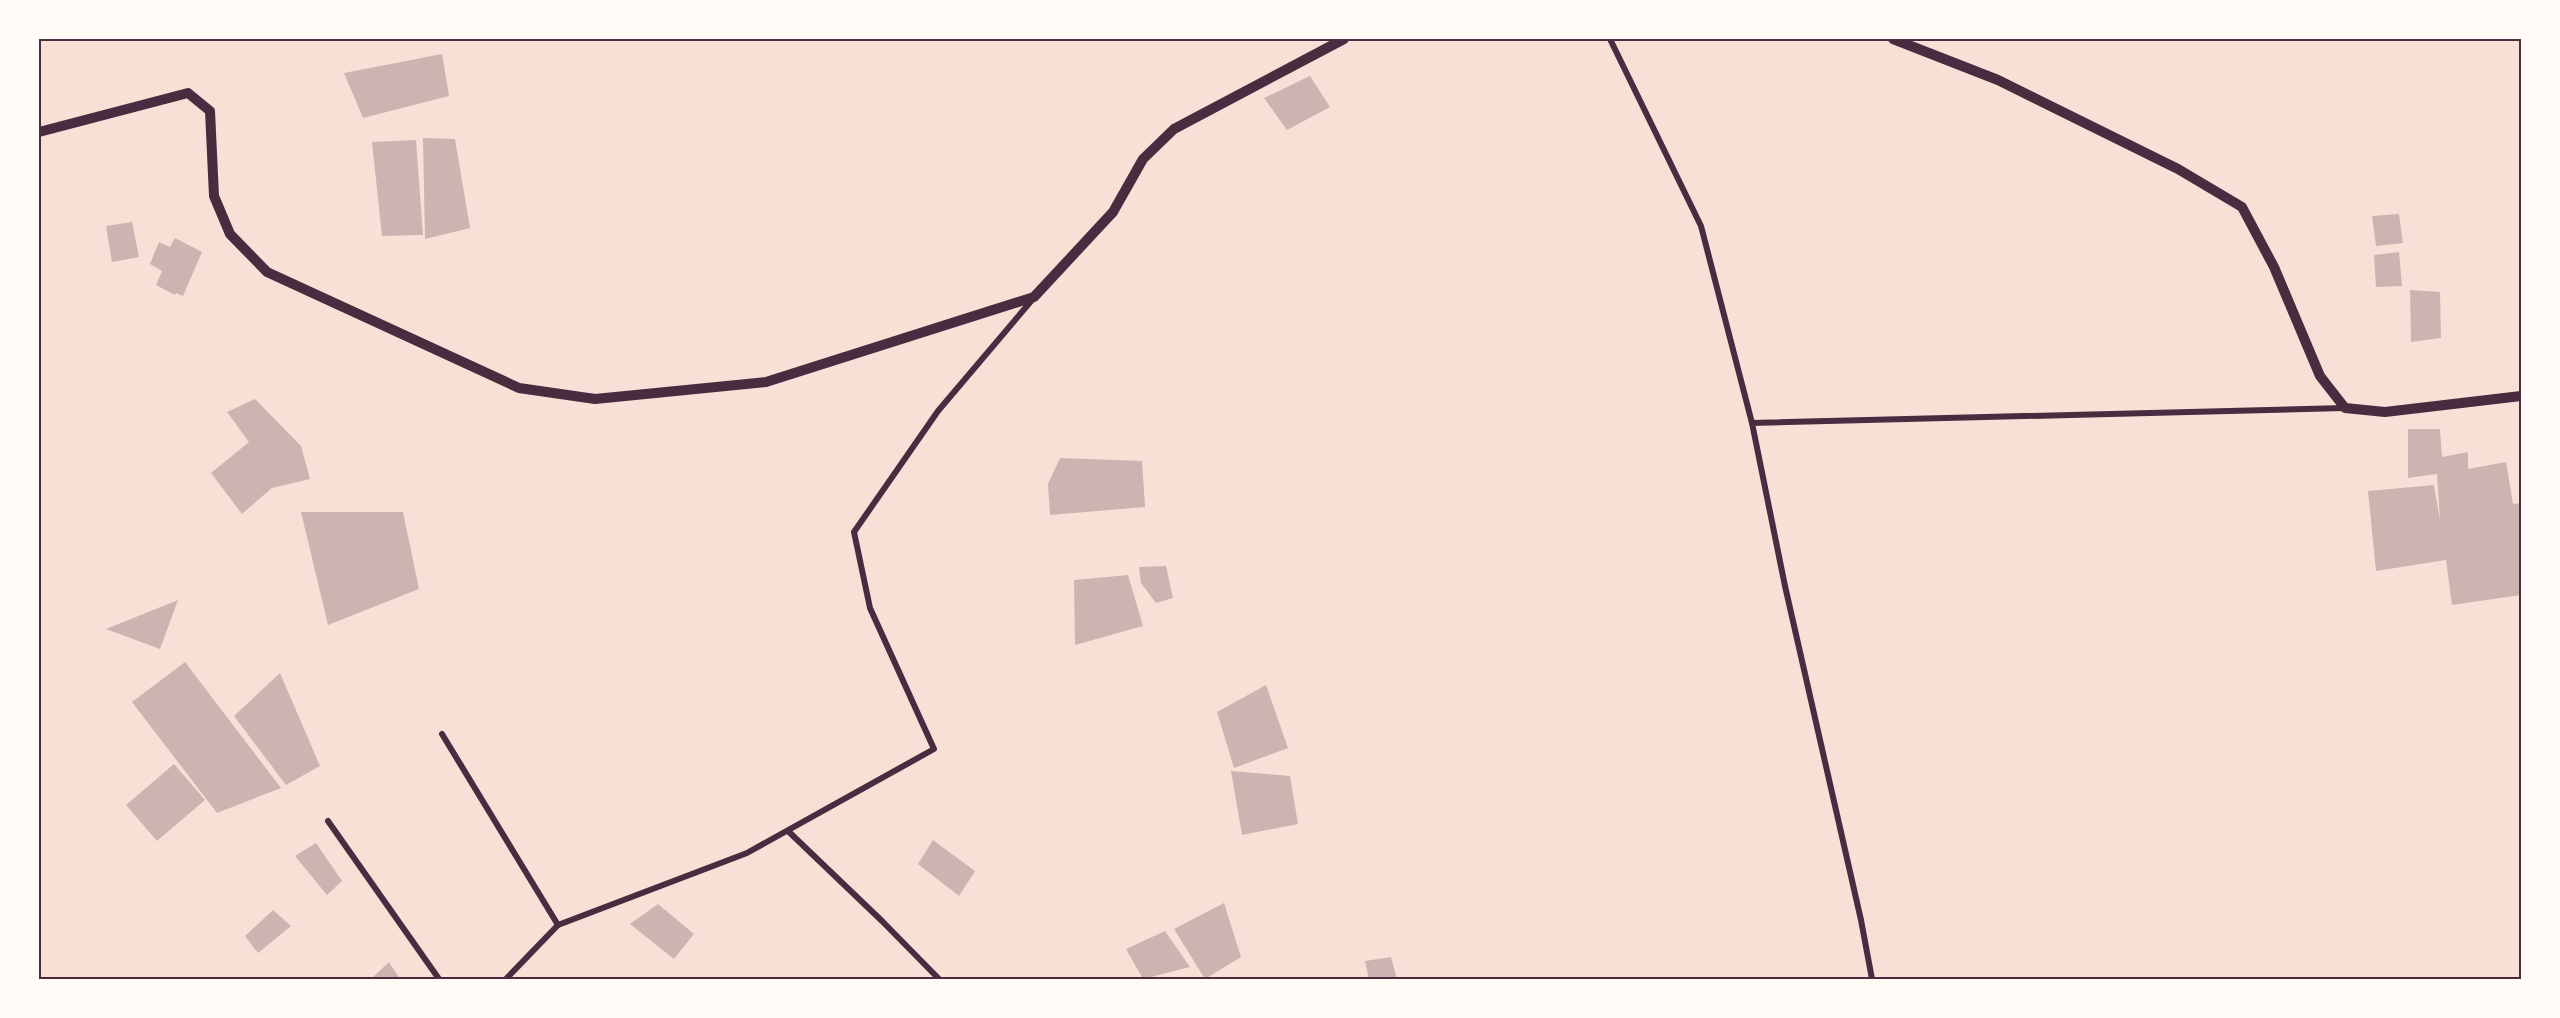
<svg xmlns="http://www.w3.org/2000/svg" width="2560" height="1018" viewBox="0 0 2560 1018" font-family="'Roboto Serif',serif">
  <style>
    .building { fill: #ccb4b1 }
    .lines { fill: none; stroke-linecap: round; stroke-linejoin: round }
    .minor { stroke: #4a2c40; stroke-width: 6 }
    .tertiary { stroke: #4a2c40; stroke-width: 10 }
    .neatline { fill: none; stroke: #4a2c40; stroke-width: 2 }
  </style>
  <rect width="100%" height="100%" fill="#f7e1d7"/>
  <g class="building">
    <polygon points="442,54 449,96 363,118 344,73"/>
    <polygon points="1310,76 1330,107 1287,130 1264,98"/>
    <polygon points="423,138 455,139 470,228 425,239"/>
    <polygon points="416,140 423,235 382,236 372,142"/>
    <polygon points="2399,214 2403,243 2376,246 2372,216"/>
    <polygon points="132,222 139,257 112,262 106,226"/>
    <polygon points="175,238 202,252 183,296 176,293 175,295 156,285 162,271 150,264 159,242 170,247"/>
    <polygon points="2399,252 2402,286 2376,287 2374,255"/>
    <polygon points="2410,290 2440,292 2441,338 2411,342"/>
    <polygon points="255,399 301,446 310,479 272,488 242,514 211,473 249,442 227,412"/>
    <polygon points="2408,429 2440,429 2442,457 2468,452 2468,469 2506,462 2513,504 2521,503 2521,595 2452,605 2446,560 2376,571 2368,491 2434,485 2440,520 2437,474 2408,478"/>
    <polygon points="1060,458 1142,461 1145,507 1050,515 1048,484"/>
    <polygon points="301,512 403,512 419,589 328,625"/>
    <polygon points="1166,566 1173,598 1156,603 1141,583 1139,567"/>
    <polygon points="1128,575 1143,626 1075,645 1074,580"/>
    <polygon points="178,600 160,649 106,629"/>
    <polygon points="185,662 281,788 217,813 132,702"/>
    <polygon points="280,673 320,766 286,785 234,716"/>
    <polygon points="1266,685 1288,748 1234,768 1217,712"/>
    <polygon points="174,764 205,800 157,841 126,805"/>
    <polygon points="1231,771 1290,776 1298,824 1242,835"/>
    <polygon points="933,840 975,871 959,896 918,864"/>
    <polygon points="316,843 342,881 327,895 295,856"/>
    <polygon points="1224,903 1241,957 1205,979 1174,929"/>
    <polygon points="658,904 694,934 674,959 630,924"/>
    <polygon points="273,910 291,926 258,953 245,936"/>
    <polygon points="1165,931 1190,967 1143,979 1126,949"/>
    <polygon points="1391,957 1397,979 1369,979 1365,961"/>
    <polygon points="389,962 400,979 371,979"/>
  </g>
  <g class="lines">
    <g class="minor">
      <polyline points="1610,39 1701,226 1752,423 1785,586 1861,920 1872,979"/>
      <polyline points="1752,423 2345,408"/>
      <polyline points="442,734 558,925"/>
      <polyline points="328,821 439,979"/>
      <polyline points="788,831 882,921 939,979"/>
      <polyline points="506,979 558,925 747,853 934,749 870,608 854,532 938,411 1032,300"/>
    </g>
    <g class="tertiary">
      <polyline points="1893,39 1998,80 2178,169 2242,207 2274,267 2320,376 2345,408 2385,412 2521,396"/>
      <polyline points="39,132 188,93 210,111 214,196 230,234 267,272 519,388 595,399 766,382 1034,297 1113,212 1143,159 1174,129 1344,39"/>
    </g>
  </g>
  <rect width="2560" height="1018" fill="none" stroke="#fffaf5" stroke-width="81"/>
  <rect x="40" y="40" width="2480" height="938" class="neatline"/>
</svg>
